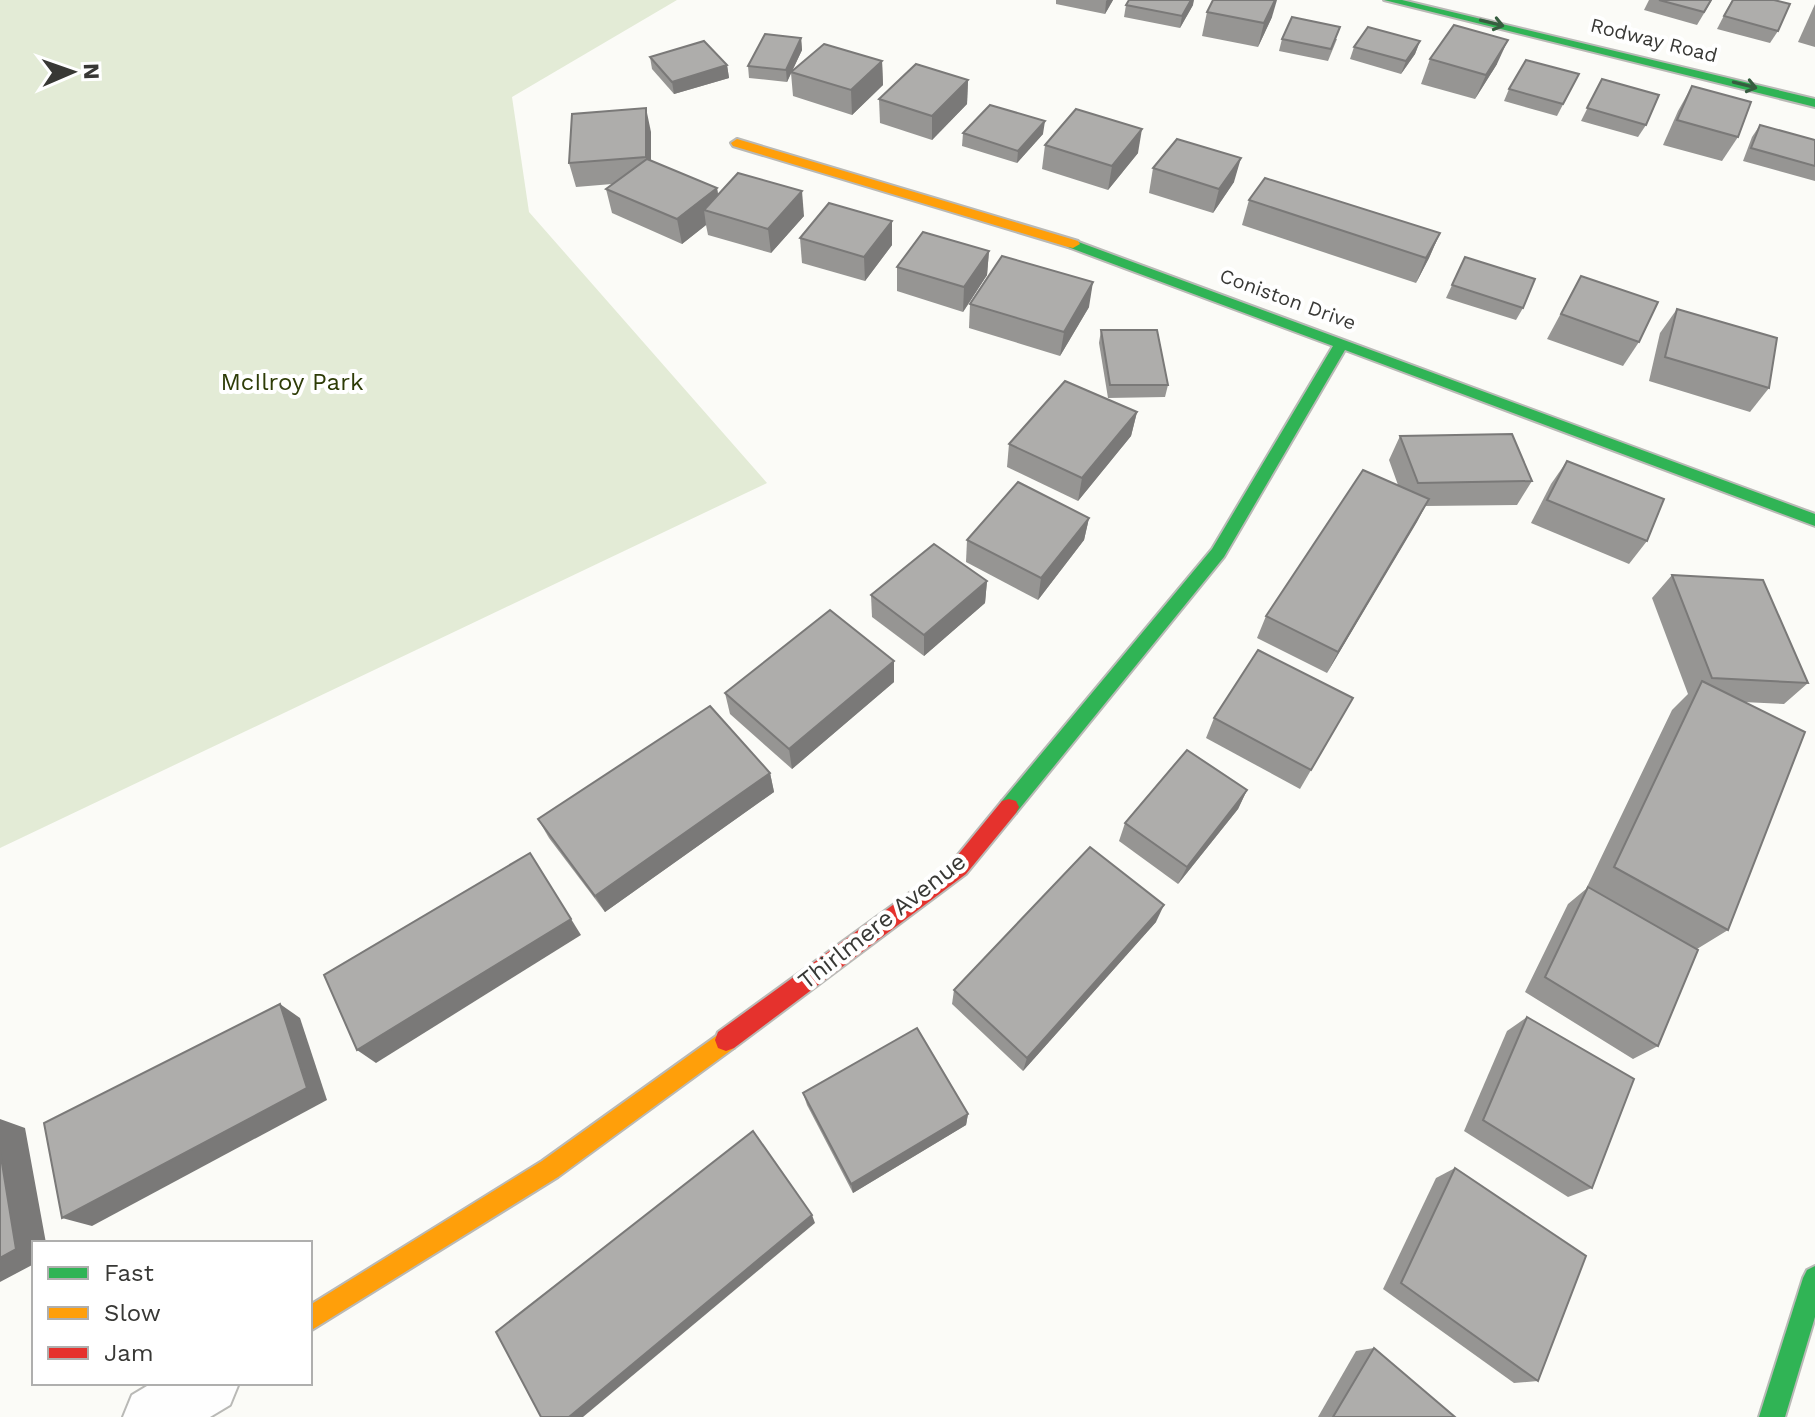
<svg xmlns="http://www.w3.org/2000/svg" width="1815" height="1417" viewBox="0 0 1815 1417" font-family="'Work Sans',sans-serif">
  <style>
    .green { fill: #e3ebd6 }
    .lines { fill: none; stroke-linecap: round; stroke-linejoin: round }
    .street-casing { stroke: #b9b9b6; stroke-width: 4 }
    .fast-casing { stroke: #b9b9b6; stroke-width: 4 }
    .slow-casing { stroke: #b9b9b6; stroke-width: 4 }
    .jam-casing { stroke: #b9b9b6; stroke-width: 4 }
    .street { fill: #fefefe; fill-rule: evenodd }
    .fast { fill: #30b455; fill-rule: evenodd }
    .slow { fill: #ff9f0a; fill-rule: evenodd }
    .jam { fill: #e5322d; fill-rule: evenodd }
    .wall { fill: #969593 }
    .shaded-wall { fill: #7a7978 }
    .building { fill: #aeadab; stroke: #7a7978; stroke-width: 2 }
    .oneway { stroke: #365d3f }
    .labels { text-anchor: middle; stroke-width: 8; stroke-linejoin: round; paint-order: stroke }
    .far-street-label { font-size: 20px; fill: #383835; stroke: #fff }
    .park-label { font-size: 24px; fill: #2e3c07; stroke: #fff }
    .street-label { font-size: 24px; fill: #383835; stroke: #fff }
  </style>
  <rect width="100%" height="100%" fill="#fbfbf7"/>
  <polygon class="green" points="0,0 677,0 512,97 529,212 767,483 0,848"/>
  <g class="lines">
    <g class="street-casing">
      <polygon id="street" points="152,1383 239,1383 230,1405 210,1417 123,1417 132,1395"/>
    </g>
    <g class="fast-casing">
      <g id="fast">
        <polygon points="1384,0 1402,0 1815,99 1815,107"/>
        <polygon points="1073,240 1815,514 1815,526 1345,350 1224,557 1016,813 1009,815 1002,813 999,807 1002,801 1212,549 1333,346 1068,247 1066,244"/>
        <polygon points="1815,1266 1815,1317 1785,1417 1759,1417 1803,1278 1807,1270"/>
      </g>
    </g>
    <g class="slow-casing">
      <g id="slow">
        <polygon points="737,139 1078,241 1080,244 1073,248 1068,247 733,146 731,143"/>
        <polygon points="726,1029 734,1032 737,1040 734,1048 558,1177 310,1331 310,1305 542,1161"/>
      </g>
    </g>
    <g class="jam-casing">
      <polygon id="jam" points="1009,799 1016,801 1019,807 1016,813 966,874 734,1048 726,1051 718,1048 715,1040 718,1032 952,862 1002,801"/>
    </g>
    <use href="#street" class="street"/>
    <use href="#fast" class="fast"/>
    <use href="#slow" class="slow"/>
    <use href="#jam" class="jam"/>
  </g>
  <g class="wall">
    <polygon points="1056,0 1113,0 1105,14 1056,4"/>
    <polygon points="1649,0 1712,0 1697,25 1644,10"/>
    <polygon points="1732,0 1778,31 1770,43 1717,29"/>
    <polygon points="1815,4 1815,47 1798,42"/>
    <polygon points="1126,5 1193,5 1180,28 1124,17"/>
    <polygon points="1207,12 1272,17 1258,47 1202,36"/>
    <polygon points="801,38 802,50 792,71 882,61 883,85 852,115 793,96 791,73 787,82 749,78 748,66"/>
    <polygon points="1282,39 1337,39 1328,61 1279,51"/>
    <polygon points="1420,41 1415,54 1401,74 1350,59 1354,47"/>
    <polygon points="650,57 727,65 729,78 674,94 652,69"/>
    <polygon points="1430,59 1497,64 1475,99 1421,84"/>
    <polygon points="1579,74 1557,116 1504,101 1509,89"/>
    <polygon points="1602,79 1646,125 1638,137 1581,121"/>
    <polygon points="968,80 967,104 932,140 880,123 879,99"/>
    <polygon points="1692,86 1738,137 1722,161 1663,145 1678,111"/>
    <polygon points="1760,125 1815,140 1815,181 1743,161 1752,137"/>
    <polygon points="651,132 651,161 717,188 718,195 804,216 771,253 708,235 706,225 682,244 612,213 606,189 612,184 576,187 569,163"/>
    <polygon points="963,133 1043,134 1017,163 962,146"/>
    <polygon points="1045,145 1138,153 1108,190 1042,169"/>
    <polygon points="1153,168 1234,182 1213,213 1149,193"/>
    <polygon points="1249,200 1440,233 1429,258 1416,283 1242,225"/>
    <polygon points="800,238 892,245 865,281 802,263"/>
    <polygon points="989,251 987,275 963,312 897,291 897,267"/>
    <polygon points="1465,257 1523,308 1516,320 1446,298"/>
    <polygon points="1581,276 1639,342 1623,366 1547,339"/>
    <polygon points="970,304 1089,307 1060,356 969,328"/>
    <polygon points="1677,309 1769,388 1750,412 1649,381 1660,333"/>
    <polygon points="1101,330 1168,385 1165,397 1108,398 1099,343"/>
    <polygon points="1137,412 1131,436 1078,501 1007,467 1009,444"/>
    <polygon points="1400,436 1532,481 1517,505 1425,506 1327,673 1257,638 1266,616 1398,485 1389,460"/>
    <polygon points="1567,461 1647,541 1629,564 1531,523 1551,484"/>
    <polygon points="1089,518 1084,540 1038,600 966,562 967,540"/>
    <polygon points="1672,575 1808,683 1784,704 1743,702 1728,930 1697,949 1658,1046 1633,1059 1525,992 1568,904 1586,889 1672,710 1688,694 1652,598"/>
    <polygon points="987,581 985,603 924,656 872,617 871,595"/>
    <polygon points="894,661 894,682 792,769 730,714 725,693"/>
    <polygon points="1353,698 1300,789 1206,738 1214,718"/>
    <polygon points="770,773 774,792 605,912 549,838 538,819"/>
    <polygon points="1247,790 1238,809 1178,884 1119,841 1125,823"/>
    <polygon points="1156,922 1023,1071 952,1004 954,990"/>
    <polygon points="1527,1017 1592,1188 1568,1197 1464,1131 1507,1031"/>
    <polygon points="803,1093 968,1114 966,1125 853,1193 807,1105"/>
    <polygon points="1455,1168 1538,1381 1514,1383 1383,1289 1436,1178"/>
    <polygon points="1374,1348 1455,1417 1318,1417 1356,1351"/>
  </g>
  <g class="shaded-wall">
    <polygon points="1107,0 1113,0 1105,14 1106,1"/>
    <polygon points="1191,0 1194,0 1193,5 1180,28 1182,16"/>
    <polygon points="1275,0 1277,0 1272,17 1258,47 1264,23"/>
    <polygon points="801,38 802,50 787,82 786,70"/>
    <polygon points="1508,40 1497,64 1475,99 1486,75"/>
    <polygon points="1420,41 1415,54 1401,74 1406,61"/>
    <polygon points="882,61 883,85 852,115 851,90"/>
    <polygon points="727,65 729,78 674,94 672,82"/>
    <polygon points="968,80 967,104 932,140 932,116"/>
    <polygon points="646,108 651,132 651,181 646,157"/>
    <polygon points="1045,121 1043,134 1017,163 1018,151"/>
    <polygon points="1142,129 1138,153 1108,190 1112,166"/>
    <polygon points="1241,158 1234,182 1213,213 1219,189"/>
    <polygon points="717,188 721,213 704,210 706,225 682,244 677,219"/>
    <polygon points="802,191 804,216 771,253 768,229"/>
    <polygon points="892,221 892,245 865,281 864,257"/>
    <polygon points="1440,233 1429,258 1416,283 1426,258"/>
    <polygon points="989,251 987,275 963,312 964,287"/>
    <polygon points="1093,282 1089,307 1060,356 1064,332"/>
    <polygon points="1137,412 1131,436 1078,501 1082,478"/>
    <polygon points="1429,499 1417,522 1327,673 1338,652"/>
    <polygon points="1089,518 1084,540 1038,600 1041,578"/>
    <polygon points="987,581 985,603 924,656 924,635"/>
    <polygon points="894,661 894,682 792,769 789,749"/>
    <polygon points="770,773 774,792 605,912 595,896"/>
    <polygon points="1247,790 1238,809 1178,884 1187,867"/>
    <polygon points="530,853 581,935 376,1063 357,1050"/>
    <polygon points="1164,905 1156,922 1023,1071 1027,1058"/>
    <polygon points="280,1004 300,1018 327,1100 92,1226 62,1218"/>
    <polygon points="968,1114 966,1125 853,1193 851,1184"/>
    <polygon points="0,1119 25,1128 46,1243 34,1243 34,1264 0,1282"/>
    <polygon points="812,1215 815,1223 583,1417 569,1417"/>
  </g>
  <g class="building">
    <polygon points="1129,0 1191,0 1182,16 1126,5"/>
    <polygon points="1213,0 1275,0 1264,23 1207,12"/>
    <polygon points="1659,0 1711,0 1704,12"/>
    <polygon points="1733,0 1774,0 1790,4 1778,31 1724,16"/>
    <polygon points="1292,17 1340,27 1331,49 1282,39"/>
    <polygon points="1454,25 1508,40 1486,75 1430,59"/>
    <polygon points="1368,27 1420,41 1406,61 1354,47"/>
    <polygon points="765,34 801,38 786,70 748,66"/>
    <polygon points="704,41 727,65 672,82 650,57"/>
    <polygon points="824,44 882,61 851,90 791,72"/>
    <polygon points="1526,60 1579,74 1563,104 1509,89"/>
    <polygon points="916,64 968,80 932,116 879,99"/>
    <polygon points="1602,79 1659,95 1646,125 1587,108"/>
    <polygon points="1692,86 1751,102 1738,137 1677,120"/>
    <polygon points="990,105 1045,121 1018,151 963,133"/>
    <polygon points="646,108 646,157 569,163 572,114"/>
    <polygon points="1076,109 1142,129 1112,166 1045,145"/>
    <polygon points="1760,125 1815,140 1815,166 1751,148"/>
    <polygon points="1177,139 1241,158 1219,189 1153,168"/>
    <polygon points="647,159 717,188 677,219 606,189"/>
    <polygon points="738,173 802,191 768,229 704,210"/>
    <polygon points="1265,178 1440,233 1426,258 1249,200"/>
    <polygon points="829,203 892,221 864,257 800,238"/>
    <polygon points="923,232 989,251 964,287 897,267"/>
    <polygon points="1002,256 1093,282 1064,332 970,304"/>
    <polygon points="1465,257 1535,279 1523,308 1452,285"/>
    <polygon points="1581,276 1658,302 1639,342 1561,314"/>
    <polygon points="1677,309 1777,338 1769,388 1665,357"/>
    <polygon points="1101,330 1157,330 1168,385 1110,385"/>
    <polygon points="1065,381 1137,412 1082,478 1009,444"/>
    <polygon points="1512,434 1532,481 1418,483 1400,436"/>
    <polygon points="1567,461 1664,499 1647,541 1547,500"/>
    <polygon points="1363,470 1429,499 1338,652 1266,616"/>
    <polygon points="1018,482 1089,518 1041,578 967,540"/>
    <polygon points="934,544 987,581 924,635 871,595"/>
    <polygon points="1672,575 1763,580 1808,683 1712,678"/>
    <polygon points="830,610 894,661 789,749 725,693"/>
    <polygon points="1258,650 1353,698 1311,770 1214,718"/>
    <polygon points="1702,681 1805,732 1728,930 1614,867"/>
    <polygon points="710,706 770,773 595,896 538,819"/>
    <polygon points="1187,750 1247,790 1187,867 1125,823"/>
    <polygon points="1090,847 1164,905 1027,1058 954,990"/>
    <polygon points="530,853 571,919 357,1050 324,975"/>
    <polygon points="1588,887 1698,950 1658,1046 1545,977"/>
    <polygon points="280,1004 307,1088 62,1218 44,1123"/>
    <polygon points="1527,1017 1634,1079 1592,1188 1483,1120"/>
    <polygon points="917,1028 968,1114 851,1184 803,1093"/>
    <polygon points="753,1131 812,1215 569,1417 541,1417 496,1332"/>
    <polygon points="0,1151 16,1249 0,1258"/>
    <polygon points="1455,1168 1586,1256 1538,1381 1401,1283"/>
    <polygon points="1374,1348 1455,1417 1333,1417"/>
  </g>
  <defs><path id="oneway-shaft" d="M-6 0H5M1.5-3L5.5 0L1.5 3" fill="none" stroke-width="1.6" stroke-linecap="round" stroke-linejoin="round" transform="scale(2)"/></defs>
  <g class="oneway">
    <use href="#oneway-shaft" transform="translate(1492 23) rotate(14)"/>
    <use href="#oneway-shaft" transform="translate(1745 85) rotate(14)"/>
  </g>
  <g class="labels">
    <g class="far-street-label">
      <text transform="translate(1654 40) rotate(14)" y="7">Rodway Road</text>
      <text transform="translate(1288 299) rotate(20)" y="7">Coniston Drive</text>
    </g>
    <g class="park-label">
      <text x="292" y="390">McIlroy Park</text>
    </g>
    <g class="street-label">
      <text transform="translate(882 921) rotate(-38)" y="8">Thirlmere Avenue</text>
    </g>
  </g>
  <rect x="32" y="1241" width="280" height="144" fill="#ffffff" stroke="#afafae" stroke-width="2"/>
  <rect x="48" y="1267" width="40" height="12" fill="#30b455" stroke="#afafae" stroke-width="2"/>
  <text x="104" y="1281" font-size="24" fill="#383835">Fast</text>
  <rect x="48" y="1307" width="40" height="12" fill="#ff9f0a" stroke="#afafae" stroke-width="2"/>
  <text x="104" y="1321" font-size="24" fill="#383835">Slow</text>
  <rect x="48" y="1347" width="40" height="12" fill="#e5322d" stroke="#afafae" stroke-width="2"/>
  <text x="104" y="1361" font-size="24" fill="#383835">Jam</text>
  <g transform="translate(72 72) rotate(88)" stroke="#ffffff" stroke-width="6" paint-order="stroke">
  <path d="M0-6L14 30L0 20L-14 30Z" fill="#383835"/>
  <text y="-12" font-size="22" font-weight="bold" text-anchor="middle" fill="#383835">N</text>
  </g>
</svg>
